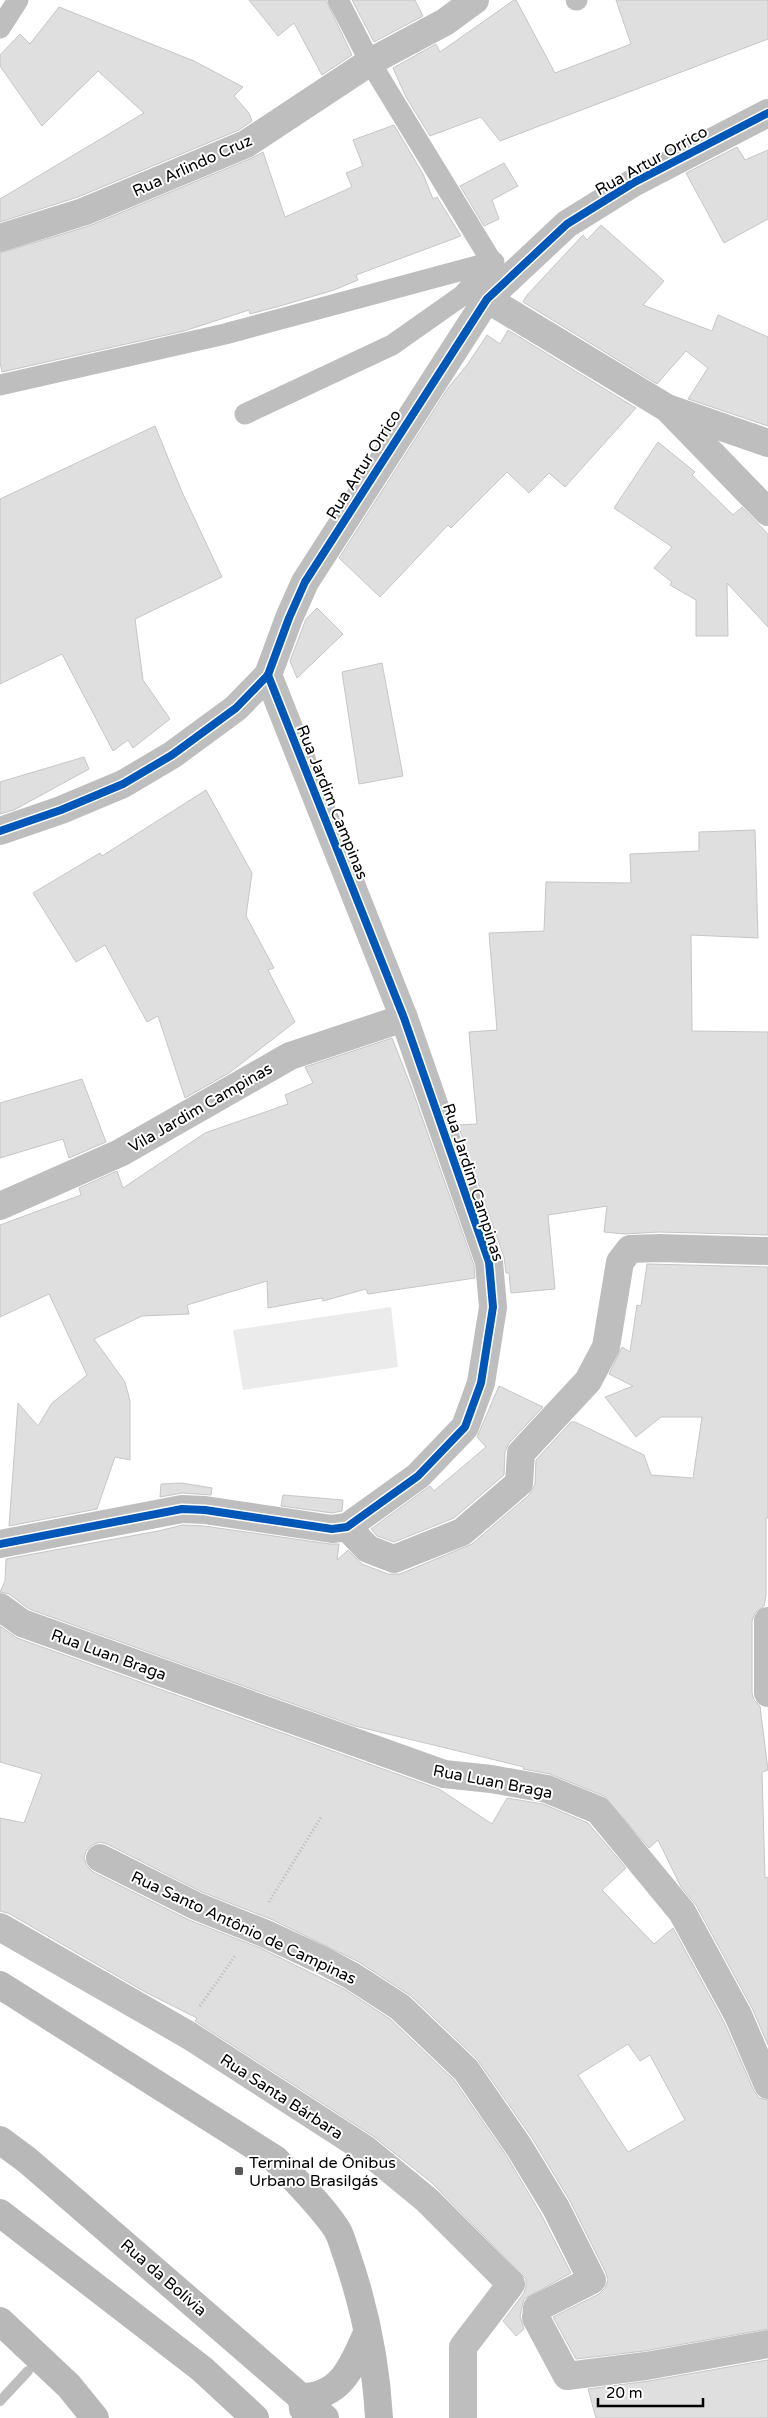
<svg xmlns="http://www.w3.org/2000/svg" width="768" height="2418" viewBox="0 0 768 2418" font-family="'Varela Round',sans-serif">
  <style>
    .green { fill: #ebebeb }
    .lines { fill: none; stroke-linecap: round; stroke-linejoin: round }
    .stream { stroke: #bebebe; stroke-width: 10 }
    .building { fill: #dfdfdf; stroke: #c6c6c6; fill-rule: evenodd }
    .path { stroke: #b9b9b9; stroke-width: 3; stroke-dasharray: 1 2.5; stroke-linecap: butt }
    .service { stroke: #bebebe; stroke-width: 21 }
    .minor { stroke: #bebebe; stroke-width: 28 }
    .secondary { stroke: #b8b8b8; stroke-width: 28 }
    .cycleway-casing { stroke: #fff; stroke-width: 11 }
    .cycleway { stroke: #0057b8; stroke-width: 8 }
    .poi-dot { fill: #595959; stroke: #fff; stroke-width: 2 }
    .labels { text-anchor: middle; stroke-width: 4; stroke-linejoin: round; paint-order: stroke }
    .street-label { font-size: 16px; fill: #000; stroke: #fff }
    .poi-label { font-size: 16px; fill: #000; stroke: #fff; text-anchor: start }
  </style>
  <rect width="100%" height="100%" fill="#fff"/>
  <polygon class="green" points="391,1307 398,1367 243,1390 233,1330"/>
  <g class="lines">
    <polyline class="stream" points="0,2401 28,2371"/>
  </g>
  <g class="building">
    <polygon points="249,0 326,0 352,55 322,75 294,23 278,36"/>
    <polygon points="352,0 415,0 423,16 374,42"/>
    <polygon points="514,0 516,0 555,73 631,44 616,0 768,0 768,39 500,141 481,117 430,136 406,97 393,68 436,44 440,52"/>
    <polygon points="59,7 194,61 243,87 234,96 249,113 252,121 239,130 78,197 0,222 0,199 144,113 98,71 42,126 0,66 0,55 20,34 30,44"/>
    <polygon points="394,125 423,174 433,199 437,197 461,236 356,275 358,280 334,290 280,306 250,314 249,310 184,331 2,372 0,362 0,253 89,226 252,158 263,152 285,217 352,187 346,173 363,166 353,140"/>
    <polygon points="737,147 745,160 768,150 768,219 724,243 686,173"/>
    <polygon points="504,163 518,186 492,200 499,219 484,226 460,186"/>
    <polygon points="601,225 664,281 643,305 712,331 718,315 768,337 768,426 688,399 708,368 686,351 657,384 523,302 527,295 583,235 587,240"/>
    <polygon points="508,330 636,408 565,487 549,473 529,493 507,472 451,528 448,525 380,597 339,558 448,388 467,365 487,335 500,344"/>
    <polygon points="155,426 182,492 222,577 135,619 143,680 170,719 133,748 128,740 113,751 62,654 0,684 0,499"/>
    <polygon points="658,442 695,472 692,475 733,515 742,507 768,534 768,627 727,583 728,636 696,636 696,600 670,585 672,582 654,568 672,547 614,508"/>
    <polygon points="317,608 343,634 297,678 290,661 306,619"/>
    <polygon points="382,663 403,776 359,784 342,672"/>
    <polygon points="84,757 89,769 14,810 0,814 0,782"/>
    <polygon points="206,790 252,873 246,916 274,968 268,970 295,1022 229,1073 185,1098 158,1016 147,1022 105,945 76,962 33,893 100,853 102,856"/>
    <polygon points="755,830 758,938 691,935 692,1031 768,1032 768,1235 659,1232 625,1234 604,1232 607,1206 548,1215 555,1289 511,1293 509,1273 506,1273 504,1257 458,1125 477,1124 469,1032 497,1030 489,933 544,931 546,882 631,883 630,854 699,851 699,832"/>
    <polygon points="392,1038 412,1089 474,1265 475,1278 368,1294 366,1289 323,1301 322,1298 268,1308 267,1281 187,1305 189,1314 142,1316 94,1339 125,1382 130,1401 130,1460 115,1457 97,1509 9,1526 18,1403 38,1426 52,1403 87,1375 49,1294 0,1317 0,1225 81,1195 79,1188 117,1171 123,1188 205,1133 288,1104 285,1095 313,1083 305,1067"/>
    <polygon points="82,1079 106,1142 69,1158 63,1139 0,1158 0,1103"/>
    <polygon points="647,1264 768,1267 768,1518 766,1518 766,1595 764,1606 755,1613 752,1621 752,1693 754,1700 760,1706 768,1770 762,1772 765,1878 768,1877 768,2045 752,2008 696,1905 681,1887 658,1840 649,1848 604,1796 550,1774 523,1769 524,1767 355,1726 29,1609 9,1594 0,1592 5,1581 6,1559 158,1531 183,1525 204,1526 330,1544 339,1544 337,1560 348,1550 362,1564 388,1574 400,1574 472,1544 529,1495 535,1484 536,1460 571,1422 575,1422 644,1455 651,1475 693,1478 702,1417 661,1417 636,1437 605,1397 633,1386 609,1374 622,1347 630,1352 637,1305 641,1306"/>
    <polygon points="499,1386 543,1407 509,1443 505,1452 504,1475 454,1518 394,1542 377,1536 371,1529 430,1486 434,1491 486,1447 477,1437"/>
    <polygon points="182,1483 212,1488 211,1495 182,1493 160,1497 161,1484"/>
    <polygon points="283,1495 343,1500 342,1511 332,1513 281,1506"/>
    <path d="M0 1626 17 1638 439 1789 492 1824 507 1798 543 1804 588 1823 626 1868 602 1890 654 1944 673 1928 724 2022 754 2091 759 2098 768 2100V2329L644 2351 576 2359 553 2317 599 2294 605 2288 608 2280 606 2273 570 2201 532 2138 477 2059 411 1996 359 1962 273 1920 202 1892 107 1844 100 1842 92 1845 86 1851 84 1858 87 1866 93 1872 189 1920 260 1948 344 1989 390 2019 454 2080 506 2155 542 2216 571 2273 524 2299 520 2316 524 2329 516 2336 503 2321 524 2293 526 2286V2279L432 2183 373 2136 198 2023 195 2021 197 2018 145 1992 8 1913 0 1911V1818L24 1823 42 1774 0 1762ZM628 2044 640 2061 650 2055 685 2120 628 2152 578 2075Z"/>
    <polygon points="768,2360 768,2418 596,2418 588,2389 649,2381"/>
  </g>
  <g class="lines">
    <g class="path">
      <polyline points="269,1902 321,1817"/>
      <polyline points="200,2006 235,1956"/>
    </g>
    <g class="service">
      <polyline points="576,0 577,0"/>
      <polyline points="0,28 18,0"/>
      <polyline points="0,385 225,334 492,262 370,62 338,0"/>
      <polyline points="245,414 392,345 463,295 492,262 494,262"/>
    </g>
    <g class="minor">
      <polyline points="0,238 83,212 246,144 370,62 445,22 475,0"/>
      <polyline points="487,299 667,408 768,443"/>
      <polyline points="670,411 768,512"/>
      <polyline points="0,831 61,810 123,784 172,755 236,708 268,675 289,618 305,582 487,299 567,224 633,183 768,113"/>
      <polyline points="0,1206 120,1153 290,1056 404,1018"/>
      <polyline points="347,1527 368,1549 394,1559 462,1532 519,1483 521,1453 588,1381 606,1347 620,1262 630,1249 659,1248 768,1251"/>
      <polyline points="0,1544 182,1509 205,1510 332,1529 347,1527 418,1476 465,1427 481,1383 493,1307 489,1262 404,1018 268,675"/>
      <polyline points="0,1607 22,1623 444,1774 491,1779 547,1789 598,1810 682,1912 738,2015 768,2085"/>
      <polyline points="768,1621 768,1693"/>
      <polyline points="100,1858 196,1906 266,1934 324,1961 352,1976 400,2007 466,2070 519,2147 556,2208 592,2280 537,2308 536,2318 567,2376 646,2366 768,2344"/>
      <polyline points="0,1927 190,2036 365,2149 427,2200 511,2284 463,2347 463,2418"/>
    </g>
    <g class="secondary">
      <path d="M0 1985 275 2159C296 2181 319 2203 336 2228 341 2235 343 2245 346 2253 364 2305 376 2363 379 2418"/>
      <polyline points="0,2140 27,2160 325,2418"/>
      <polyline points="0,2213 202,2369 255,2418"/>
      <polyline points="0,2321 69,2386 95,2418"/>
      <path d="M303 2409 302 2397C342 2397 353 2364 367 2333"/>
    </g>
    <g class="cycleway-casing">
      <g id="cycleway">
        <polyline points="0,831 61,810 123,784 172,755 236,708 268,675 289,618 305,582 487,299 567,224 633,183 768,113"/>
        <polyline points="0,1544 182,1509 205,1510 332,1529 347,1527 418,1476 465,1427 481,1383 493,1307 489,1262 404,1018 268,675"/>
      </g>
    </g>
    <use href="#cycleway" class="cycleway"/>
  </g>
  <rect class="poi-dot" x="234" y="2166" width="10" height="10" rx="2.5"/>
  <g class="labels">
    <g class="street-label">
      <text transform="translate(651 160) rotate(-29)" y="6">Rua Artur Orrico</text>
      <text transform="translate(192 165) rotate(-24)" y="6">Rua Arlindo Cruz</text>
      <text transform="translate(363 464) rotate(-58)" y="6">Rua Artur Orrico</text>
      <text transform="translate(333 802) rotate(68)" y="6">Rua Jardim Campinas</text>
      <text transform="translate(200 1107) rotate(-30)" y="6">Vila Jardim Campinas</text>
      <text transform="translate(474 1182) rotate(72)" y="6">Rua Jardim Campinas</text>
      <text transform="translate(109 1654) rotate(20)" y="6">Rua Luan Braga</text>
      <text transform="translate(493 1781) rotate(11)" y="6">Rua Luan Braga</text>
      <text transform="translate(244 1927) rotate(25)" y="6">Rua Santo Antônio de Campinas</text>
      <text transform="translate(282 2096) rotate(33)" y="6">Rua Santa Bárbara</text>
      <text transform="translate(164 2277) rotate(41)" y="6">Rua da Bolívia</text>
    </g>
    <g class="poi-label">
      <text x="249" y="2168">Terminal de Ônibus<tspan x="249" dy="18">Urbano Brasilgás</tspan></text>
    </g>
  </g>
  <path d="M598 2398v8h105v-8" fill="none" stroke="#000000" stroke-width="2.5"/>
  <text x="606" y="2398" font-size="15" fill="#000000" stroke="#ffffff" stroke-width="4" paint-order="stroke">20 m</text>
</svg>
